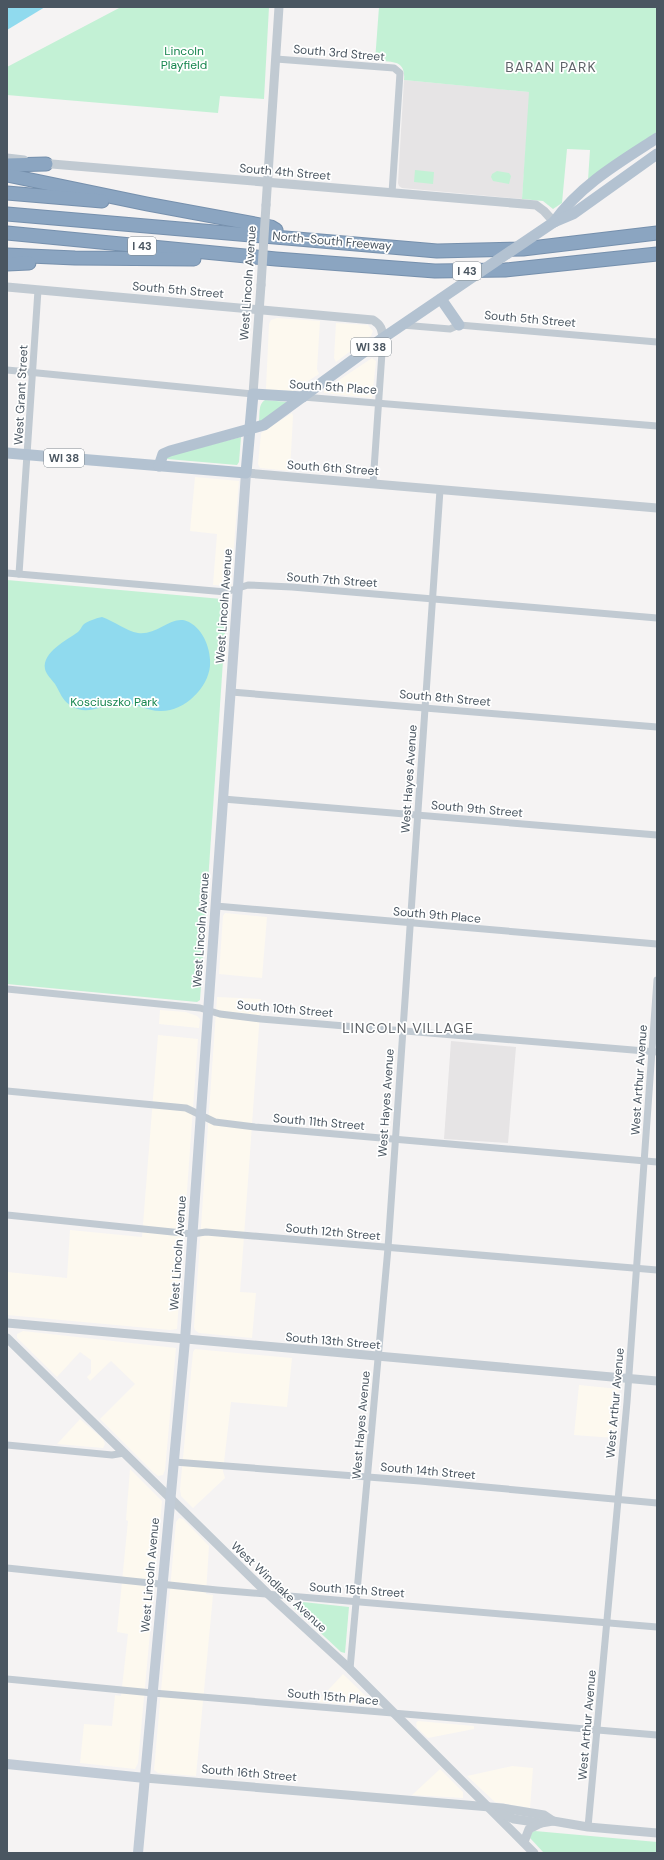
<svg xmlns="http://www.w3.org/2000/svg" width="664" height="1860" viewBox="0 0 664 1860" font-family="'DM Sans',sans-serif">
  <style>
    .commercial { fill: #fdf9ef }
    .education { fill: #e6e4e5 }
    .green { fill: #c3f1d5 }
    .water { fill: #90daee }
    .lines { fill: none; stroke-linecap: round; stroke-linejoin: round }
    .motorway-casing { stroke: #7690ad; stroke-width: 15 }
    .minor { stroke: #c1cad2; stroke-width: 7 }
    .tertiary { stroke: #c1cad2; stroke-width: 9 }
    .secondary { stroke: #c1cbd6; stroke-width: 10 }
    .primary { stroke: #b3c2d1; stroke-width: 11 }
    .motorway { stroke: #8ba5c1; stroke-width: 13 }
    .tertiary-bridge { stroke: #c1cad2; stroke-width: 9 }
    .primary-bridge { stroke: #b3c2d1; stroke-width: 11 }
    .labels { text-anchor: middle; stroke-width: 3.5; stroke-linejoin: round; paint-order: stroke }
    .shield { fill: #fff; stroke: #808990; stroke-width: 1 }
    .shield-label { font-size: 11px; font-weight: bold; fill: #4a5661 }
    .park-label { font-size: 12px; fill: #17864f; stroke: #fff }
    .street-label { font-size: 12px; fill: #4a5661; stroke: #fff }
    .quarter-label { font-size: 14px; letter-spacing: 1px; fill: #5f6368; stroke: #fff }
  </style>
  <rect width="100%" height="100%" fill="#f5f3f3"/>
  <g class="commercial">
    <polygon points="277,318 320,321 317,369 319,374 293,391 266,390 266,388 269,324 271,320"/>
    <polygon points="336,323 368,325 373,331 371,336 336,362 334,358"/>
    <polygon points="372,358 376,361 372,398 324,393 324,390"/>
    <polygon points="292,413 293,416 290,471 260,468 258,464 261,433"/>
    <polygon points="195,477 239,481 231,586 213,585 217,534 190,531"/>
    <polygon points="225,913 267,917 262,978 219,974 223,916"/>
    <polygon points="217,997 261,999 240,1292 256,1293 252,1338 199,1333 195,1330 194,1327"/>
    <polygon points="160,1010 186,1012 197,1016 200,1019 199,1028 159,1024"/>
    <polygon points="158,1035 198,1039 177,1329 170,1330 7,1315 7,1272 67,1278 70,1230 142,1237"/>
    <polygon points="23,1331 176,1348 165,1470 163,1475 158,1476 154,1473 100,1419 135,1384 111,1361 90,1381 87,1377 91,1373 91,1360 80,1352 57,1377 17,1338 17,1334"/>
    <polygon points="195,1349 292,1358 287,1407 231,1402 223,1471 225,1478 193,1508 181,1496 180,1489 193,1352"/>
    <polygon points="579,1385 619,1389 614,1438 574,1435"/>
    <polygon points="80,1419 103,1439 105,1444 103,1448 57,1444"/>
    <polygon points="130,1469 162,1501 138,1763 135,1769 80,1763 84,1724 112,1726 115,1695 121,1696 128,1634 117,1632 128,1521 126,1520"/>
    <polygon points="179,1518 183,1519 209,1546 206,1594 213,1595 196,1776 158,1773 154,1770 176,1522"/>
    <polygon points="343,1674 371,1701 369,1706 317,1702"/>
    <polygon points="418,1721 474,1726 474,1729 428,1738 417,1728 416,1723"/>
    <polygon points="512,1766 533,1768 530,1808 495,1802 467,1776"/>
    <polygon points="440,1769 463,1792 463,1798 412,1795"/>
  </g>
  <g class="education">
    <polygon points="404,80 530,92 522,199 402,188 399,186 398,183"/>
    <polygon points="451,1041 516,1047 508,1143 444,1139"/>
  </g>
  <g class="green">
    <polygon points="121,7 269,7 264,99 220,96 218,113 7,95 7,67"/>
    <path d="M379 7H657V132L588 180 590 150 567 149 562 203 553 209 543 201 522 199 529 92 404 80C406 59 391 62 375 61Z"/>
    <polygon points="415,170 434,172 433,184 414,182"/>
    <polygon points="497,171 509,173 511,176 509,184 493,181 491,177 492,174"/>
    <path d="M265 400 287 402 262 423 259 421C260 414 258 404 265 400Z"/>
    <polygon points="241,437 239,462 237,465 167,459 167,456"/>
    <polygon points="7,580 222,599 227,602 200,1000 197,1002 7,984"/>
    <polygon points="303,1602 349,1607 345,1653 341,1652 295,1609 294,1605 296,1603"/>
    <polygon points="535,1831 657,1842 657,1853 544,1853 530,1838 532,1832"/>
  </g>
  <g class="water">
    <polygon points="7,7 45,7 7,30"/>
    <path d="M102 617C114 621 126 631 138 633 157 636 173 613 189 622 204 630 211 650 210 666 208 688 184 712 160 711 146 711 134 701 119 703 102 705 86 717 70 705 62 700 60 692 55 684 52 680 46 674 45 669 42 652 67 640 78 632 80 630 81 628 83 625 87 621 97 618 102 617Z"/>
  </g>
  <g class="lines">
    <g class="motorway-casing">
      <g id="motorway">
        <polyline points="7,165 46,164"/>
        <polyline points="7,175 147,204 271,227 276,230"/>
        <polyline points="7,193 102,201"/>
        <polyline points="7,214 437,251 523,249 657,233"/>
        <polyline points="7,233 276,259 435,271 505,270 657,254"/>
        <polyline points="7,255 75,258 194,259"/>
        <polyline points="7,264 29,263"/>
      </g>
    </g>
    <g class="minor">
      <polyline points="276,59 394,68 400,73 392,193"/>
      <polyline points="402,325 450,329 459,325 657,342"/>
      <polyline points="7,370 253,394"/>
      <polyline points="303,397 657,426"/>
      <polyline points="373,484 383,338"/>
      <polyline points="7,573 226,592 248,585 292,587 657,618"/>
      <polyline points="19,574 38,290"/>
      <polyline points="231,692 657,727"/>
      <polyline points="223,799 657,835"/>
      <polyline points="216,906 657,944"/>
      <polyline points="7,989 200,1008 220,1014 261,1019 657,1052"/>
      <polyline points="7,1091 186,1108 215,1122 255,1127 657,1162"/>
      <polyline points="7,1215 192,1234 206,1232 657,1270"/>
      <polyline points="7,1445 112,1455 124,1453"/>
      <polyline points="174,1462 420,1481 657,1503"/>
      <polyline points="7,1568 217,1590 657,1627"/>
      <polyline points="350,1669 388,1248 440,490"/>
      <polyline points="7,1679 153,1693 657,1735"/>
      <polyline points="588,1827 627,1402 657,980"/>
    </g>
    <g class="tertiary">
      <polyline points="7,158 24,160"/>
      <polyline points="40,163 536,205 544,211 554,222"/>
      <polyline points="266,205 279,7"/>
      <path d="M7 287 373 320C381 325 382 329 383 338"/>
      <polyline points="253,394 261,285"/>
      <polyline points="246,473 657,508"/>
      <polyline points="7,1323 657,1381"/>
      <polyline points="7,1338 267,1593 350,1669 534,1853"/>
      <polyline points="145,1778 502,1808 544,1815 553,1821"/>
      <polyline points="499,1813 514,1819 541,1823 553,1821 588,1827 657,1833"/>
      <polyline points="524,1842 529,1829 541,1823"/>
    </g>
    <g class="secondary">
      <polyline points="7,1764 145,1778"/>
      <polyline points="138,1853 185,1340 246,473"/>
    </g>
    <g class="primary">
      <path d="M554 222C580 185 620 162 657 138"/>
      <polyline points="554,222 573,214 657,154"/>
      <polyline points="441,299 459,325"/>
      <polyline points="7,453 246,473 253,394 303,397"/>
      <polyline points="159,466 163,454 170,451 264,425 383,338 480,272"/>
    </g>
    <use href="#motorway" class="motorway"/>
    <polyline class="tertiary-bridge" points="261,285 266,205"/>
    <polyline class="primary-bridge" points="480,272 554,222"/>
  </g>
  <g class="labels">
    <g class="shield">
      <rect x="128" y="237" width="28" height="18" rx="3"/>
      <rect x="453" y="262" width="28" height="18" rx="3"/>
      <rect x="351" y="338" width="40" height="18" rx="3"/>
      <rect x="44" y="449" width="40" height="18" rx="3"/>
    </g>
    <g class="shield-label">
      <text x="142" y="250">I 43</text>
      <text x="467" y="275">I 43</text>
      <text x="371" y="351">WI 38</text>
      <text x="64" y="462">WI 38</text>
    </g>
    <g class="park-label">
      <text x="184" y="55">Lincoln<tspan x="184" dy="14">Playfield</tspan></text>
      <text x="114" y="706">Kosciuszko Park</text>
    </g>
    <g class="street-label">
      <text transform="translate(339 53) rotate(5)" y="4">South 3rd Street</text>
      <text transform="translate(285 172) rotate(5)" y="4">South 4th Street</text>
      <text transform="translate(332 241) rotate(5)" y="4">North-South Freeway</text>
      <text transform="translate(248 283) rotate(-86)" y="4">West Lincoln Avenue</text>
      <text transform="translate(178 290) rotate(5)" y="4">South 5th Street</text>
      <text transform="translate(530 319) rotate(5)" y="4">South 5th Street</text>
      <text transform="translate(333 387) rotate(4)" y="4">South 5th Place</text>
      <text transform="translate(21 395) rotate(-87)" y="4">West Grant Street</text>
      <text transform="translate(333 468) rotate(4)" y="4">South 6th Street</text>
      <text transform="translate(332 580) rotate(4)" y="4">South 7th Street</text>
      <text transform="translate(224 606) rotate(-86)" y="4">West Lincoln Avenue</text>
      <text transform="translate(445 698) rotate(5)" y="4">South 8th Street</text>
      <text transform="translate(409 779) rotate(-86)" y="4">West Hayes Avenue</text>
      <text transform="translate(477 809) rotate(5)" y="4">South 9th Street</text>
      <text transform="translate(437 915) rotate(5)" y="4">South 9th Place</text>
      <text transform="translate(201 930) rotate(-86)" y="4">West Lincoln Avenue</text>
      <text transform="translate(285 1009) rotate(5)" y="4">South 10th Street</text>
      <text transform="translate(639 1080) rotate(-86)" y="4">West Arthur Avenue</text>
      <text transform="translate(386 1103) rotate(-86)" y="4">West Hayes Avenue</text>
      <text transform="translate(319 1122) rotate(5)" y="4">South 11th Street</text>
      <text transform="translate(333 1232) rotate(5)" y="4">South 12th Street</text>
      <text transform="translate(178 1253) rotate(-86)" y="4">West Lincoln Avenue</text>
      <text transform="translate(333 1341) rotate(5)" y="4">South 13th Street</text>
      <text transform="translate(615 1403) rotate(-85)" y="4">West Arthur Avenue</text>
      <text transform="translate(361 1425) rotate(-85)" y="4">West Hayes Avenue</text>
      <text transform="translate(428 1471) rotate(5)" y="4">South 14th Street</text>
      <text transform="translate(150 1575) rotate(-85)" y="4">West Lincoln Avenue</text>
      <text transform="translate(279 1587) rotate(43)" y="4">West Windlake Avenue</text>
      <text transform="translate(357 1590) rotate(4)" y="4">South 15th Street</text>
      <text transform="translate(333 1697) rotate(5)" y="4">South 15th Place</text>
      <text transform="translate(587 1725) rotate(-85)" y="4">West Arthur Avenue</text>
      <text transform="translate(249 1773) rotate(5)" y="4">South 16th Street</text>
    </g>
    <g class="quarter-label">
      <text x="551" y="72">BARAN PARK</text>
      <text x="408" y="1033">LINCOLN VILLAGE</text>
    </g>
  </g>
  <rect width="664" height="1860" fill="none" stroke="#4a5661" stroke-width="16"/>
</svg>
